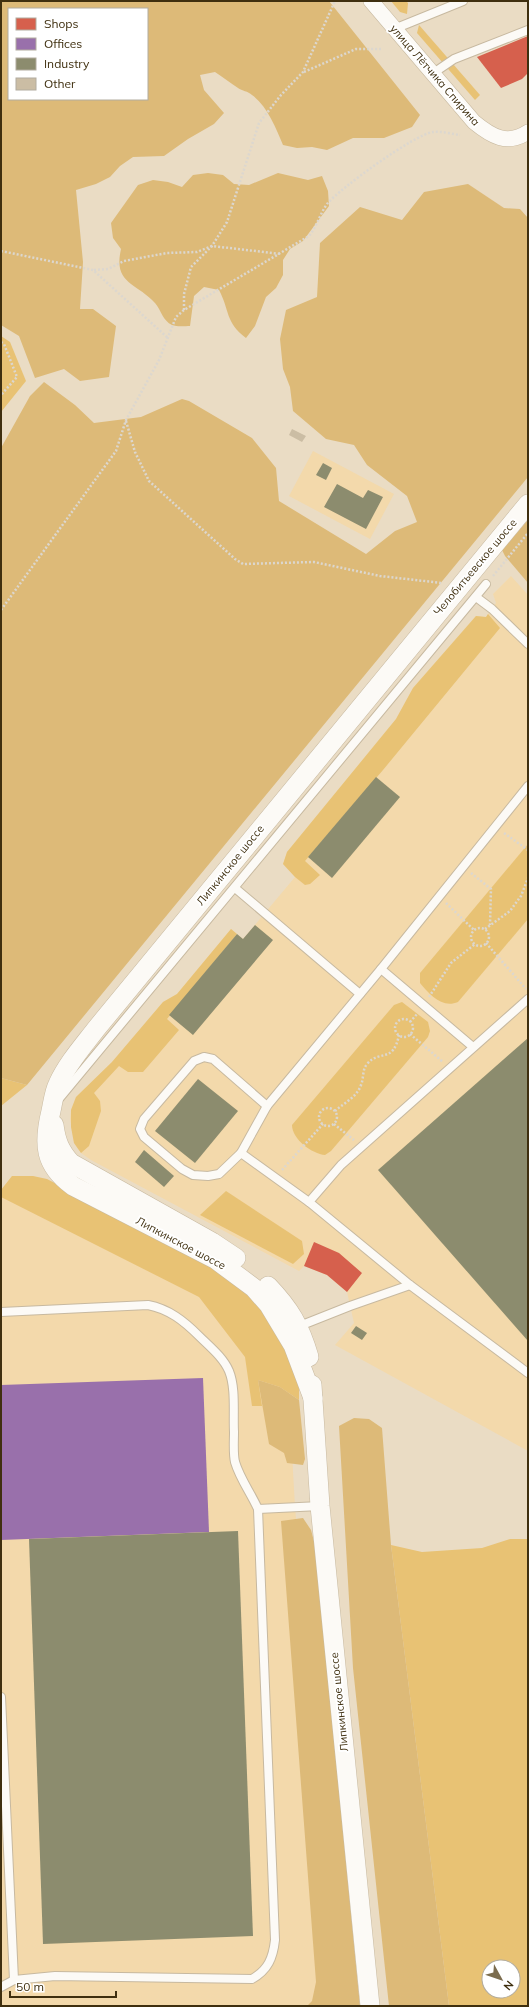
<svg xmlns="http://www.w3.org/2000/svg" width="529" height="2007" viewBox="0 0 529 2007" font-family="Mulish,sans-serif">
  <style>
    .built { fill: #f3d9ab }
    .green { fill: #e8c274; fill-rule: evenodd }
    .forest { fill: #ddba78; fill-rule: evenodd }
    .shops { fill: #d6604d }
    .offices { fill: #9970ab }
    .industry { fill: #8c8c6e }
    .building { fill: #cbbda4 }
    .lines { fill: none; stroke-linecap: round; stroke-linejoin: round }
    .service-casing { stroke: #c7b9a0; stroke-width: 10 }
    .minor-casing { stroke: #c7b9a0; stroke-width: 16 }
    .tertiary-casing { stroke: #c7b9a0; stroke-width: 20 }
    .path { stroke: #dcd7cf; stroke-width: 2.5; stroke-dasharray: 2 2; stroke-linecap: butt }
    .service { stroke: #fcfaf6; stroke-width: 8 }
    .minor { stroke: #fcfaf6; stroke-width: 15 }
    .tertiary { stroke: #fcfaf6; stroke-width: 19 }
    .labels { text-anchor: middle; stroke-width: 4; stroke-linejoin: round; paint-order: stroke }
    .street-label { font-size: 11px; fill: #3f2f0f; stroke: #fff }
  </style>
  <rect width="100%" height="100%" fill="#eadcc4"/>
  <g class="built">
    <polygon points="313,451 394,494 370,539 289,496"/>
    <polygon points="511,576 528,595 528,1451 335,1345 354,1323 347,1292 327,1275 304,1266 299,1271 91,1160 81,1153 74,1143 70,1119 71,1110 76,1097 112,1062 163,1002 177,994 231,929 243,939 295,877 283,864 287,852 396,719 413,688 476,616 486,617 488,614 496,603 493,594"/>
    <polygon points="12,1176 33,1176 219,1276 287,1363 295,1507 337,2006 1,2006 1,1190"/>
  </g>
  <g class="green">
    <polygon points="391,1 406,1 408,3 407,14 400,12"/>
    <polygon points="419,25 480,95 475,100 417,33"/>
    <polygon points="1,336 10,342 26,381 1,412"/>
    <polygon points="488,614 500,628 383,770 305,861 320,875 310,884 305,885 295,877 283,864 287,852 396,719 413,688 476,616 486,617"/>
    <path d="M528 844V919L458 1002C442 1009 429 994 420 983V973Z"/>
    <polygon points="231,929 237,934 167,1019 179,1030 143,1072 128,1072 119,1066 94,1093 100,1101 101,1111 89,1146 81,1153 74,1143 71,1127 71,1110 76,1097 112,1062 163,1002 177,994"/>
    <path d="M402 1002 428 1022 430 1031 428 1037 331 1151 325 1155C312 1154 292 1139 292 1125L394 1005Z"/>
    <polygon points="1,1078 27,1085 1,1106"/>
    <polygon points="12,1176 33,1176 47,1179 222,1271 251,1293 281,1338 299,1386 299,1400 280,1387 258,1380 262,1406 252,1406 245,1357 199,1297 1,1197 1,1190"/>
    <polygon points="226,1191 302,1241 304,1254 293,1264 200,1215"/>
    <path d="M510 1539H528V2006H449L391 1545 422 1552 482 1548ZM489 1967H513V1991H489Z"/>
  </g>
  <g class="forest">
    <path d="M1 1H329L420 115 412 127 384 138H353L327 150 312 147 297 148 283 145C276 128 267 106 252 95 248 91 242 91 238 88 230 83 223 77 215 72L200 75 204 90 224 113 214 124 188 139 164 156 133 157 120 166 110 177 96 184 76 190 83 262 80 309H93L116 326 109 377 80 381 64 369 35 378 19 336 1 325ZM9 9H147V99H9Z"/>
    <path d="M208 173 223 175 234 184 249 185 278 173 308 180 322 176 328 191 329 206 303 241 290 249 283 260V275L276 288 266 297 255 326 246 338C225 322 230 311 219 290L204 287 194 296 190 326C185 326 177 327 172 325 163 321 161 310 155 303 136 282 113 284 121 249L113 238 111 223 138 185 153 180 168 182 182 187 193 175Z"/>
    <polygon points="468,184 504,208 520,209 528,218 528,477 27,1085 1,1078 1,448 30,396 44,382 75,405 94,423 141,417 182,399 189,401 252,438 276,468 279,501 366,554 395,531 417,522 407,496 367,465 354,445 326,439 293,411 290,387 283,369 280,339 286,310 317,297 320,243 360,207 402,220 424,192"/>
    <polygon points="528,520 528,583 505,556 502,550"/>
    <polygon points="258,1380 280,1387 299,1400 305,1459 303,1465 287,1463 284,1453 269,1444"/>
    <polygon points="354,1418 369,1419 382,1428 391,1545 449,2006 389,2006 353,1668 339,1426"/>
    <polygon points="303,1518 311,1530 315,1545 360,2006 307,2006 312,2001 316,1982 281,1521"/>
  </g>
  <g class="shops">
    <polygon points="528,36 528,73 522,79 501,88 477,57"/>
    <polygon points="314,1242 339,1253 362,1273 347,1292 327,1275 304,1266"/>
  </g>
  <polygon class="offices" points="203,1378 209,1532 1,1540 1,1385"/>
  <g class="industry">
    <polygon points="323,463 332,468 326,480 316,475"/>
    <polygon points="337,484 363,498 368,490 383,497 366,529 324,507"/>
    <polygon points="376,777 400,797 332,878 308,857"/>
    <polygon points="255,925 273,940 193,1035 169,1015 237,934 243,939"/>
    <polygon points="528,1038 528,1341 378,1170"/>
    <polygon points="198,1079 238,1111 195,1163 155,1131"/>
    <polygon points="144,1150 174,1176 164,1187 135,1162"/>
    <polygon points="356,1326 367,1333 362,1340 351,1333"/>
    <polygon points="238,1531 253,1936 43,1944 29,1539"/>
  </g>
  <polygon class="building" points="292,429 306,436 302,442 289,435"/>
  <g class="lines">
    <g class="service-casing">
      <g id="service">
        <polyline points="394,29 463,1"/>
        <polyline points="432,74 454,59 528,30"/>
        <polyline points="476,597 492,609 528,644"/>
        <polyline points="235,888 360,994"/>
        <polyline points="381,969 473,1047"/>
        <polyline points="528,999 341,1165 309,1202 410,1285 528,1373"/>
        <polyline points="58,1100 486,584"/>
        <polyline points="241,1153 219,1174 208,1176 193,1175 182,1169 144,1137 140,1129 144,1119 194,1061 204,1057 213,1059 267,1106"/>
        <polyline points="309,1202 241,1153 267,1106 381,969 528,786"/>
        <path d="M1 1312 148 1305C169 1309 184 1321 199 1336 209 1346 223 1357 229 1371 236 1388 233 1413 234 1432 234 1441 233 1453 235 1462 240 1479 251 1493 258 1509L275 1940C273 1958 268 1970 252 1979L55 1976 14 1980 1 1987"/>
        <polyline points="297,1327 350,1306 410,1285"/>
        <polyline points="258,1509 320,1506"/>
        <polyline points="1,1697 14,1980"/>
      </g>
    </g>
    <g class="minor-casing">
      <path id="minor" d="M371 1 474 122C491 136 507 146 528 132"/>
    </g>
    <g class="tertiary-casing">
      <g id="tertiary">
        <path d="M54 1125C56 1141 60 1151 71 1163L212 1242 236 1258"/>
        <path d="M268 1286C290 1309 300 1326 309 1357"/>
        <polyline points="312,1385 320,1506 370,2006"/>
        <path d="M313 1398 293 1345 269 1305 254 1288 215 1259 73 1186C44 1165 43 1144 51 1111 53 1102 54 1092 58 1084 67 1064 83 1046 96 1029L528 504"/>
      </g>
    </g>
    <g class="path">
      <polyline points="304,72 356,49 381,49"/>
      <polyline points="1,251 93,270 168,338"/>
      <polyline points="94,270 108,269 124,261 167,253 197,252 212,246 281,254"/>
      <polyline points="184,310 184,294 191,267 212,246 227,222 259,123 281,95 303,72 335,1"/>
      <polyline points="1,342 4,344 17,377 1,395"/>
      <polyline points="126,421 135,452 149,481 235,559 243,564 314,562 380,576 442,583"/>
      <polyline points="493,576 528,533"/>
      <path d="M1 610 116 451 126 420 159 360 176 317 184 310 309 236C317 226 320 214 327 204 339 189 415 134 433 132 441 131 452 134 460 135"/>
      <polyline points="504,833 528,850"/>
      <polyline points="471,873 491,889 490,925"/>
      <polyline points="446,903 474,930"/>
      <circle cx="480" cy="937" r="9"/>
      <polyline points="485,929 510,911 521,896 528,878"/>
      <polyline points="486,943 526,989"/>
      <polyline points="429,997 451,963 475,944"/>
      <circle cx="404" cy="1028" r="9"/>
      <polyline points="410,1022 417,1014"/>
      <polyline points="410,1034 443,1062"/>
      <circle cx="328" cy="1117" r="9"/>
      <path d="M335 1111C344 1103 357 1097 361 1085 364 1078 362 1070 367 1064 380 1049 393 1064 399 1035"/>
      <polyline points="334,1124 354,1140"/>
      <polyline points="282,1170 323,1124"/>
    </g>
    <use href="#service" class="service"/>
    <use href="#minor" class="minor"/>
    <use href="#tertiary" class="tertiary"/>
  </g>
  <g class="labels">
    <g class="street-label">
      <text transform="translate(435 75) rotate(49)" y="4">улица Лётчика Спирина</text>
      <text transform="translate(475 567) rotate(-50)" y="4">Челобитьевское шоссе</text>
      <text transform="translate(230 865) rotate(-51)" y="4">Липкинское шоссе</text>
      <text transform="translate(181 1243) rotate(28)" y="4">Липкинское шоссе</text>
      <text transform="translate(339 1702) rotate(-96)" y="4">Липкинское шоссе</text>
    </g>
  </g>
  <rect width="529" height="2007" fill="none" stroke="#3f2f0f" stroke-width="4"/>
  <rect x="8" y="8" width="140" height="92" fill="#ffffff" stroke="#b2ac9f"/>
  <rect x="16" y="18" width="20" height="12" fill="#d6604d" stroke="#b2ac9f"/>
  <text x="44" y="28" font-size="12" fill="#3f2f0f">Shops</text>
  <rect x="16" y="38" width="20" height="12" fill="#9970ab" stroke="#b2ac9f"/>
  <text x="44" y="48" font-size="12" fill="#3f2f0f">Offices</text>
  <rect x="16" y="58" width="20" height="12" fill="#8c8c6e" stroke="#b2ac9f"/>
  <text x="44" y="68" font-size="12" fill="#3f2f0f">Industry</text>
  <rect x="16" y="78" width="20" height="12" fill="#cbbda4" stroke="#b2ac9f"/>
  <text x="44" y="88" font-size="12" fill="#3f2f0f">Other</text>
  <g transform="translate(501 1979) rotate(130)"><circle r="19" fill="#ffffff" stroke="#b2ac9f"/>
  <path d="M0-3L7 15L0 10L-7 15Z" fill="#7b6c4e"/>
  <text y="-6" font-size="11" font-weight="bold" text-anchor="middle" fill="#3f2f0f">N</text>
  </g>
  <path d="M10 1991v6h106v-6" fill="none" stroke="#3f2f0f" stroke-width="2"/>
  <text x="16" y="1991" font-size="12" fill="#3f2f0f" stroke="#ffffff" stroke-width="3" paint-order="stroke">50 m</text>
</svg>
